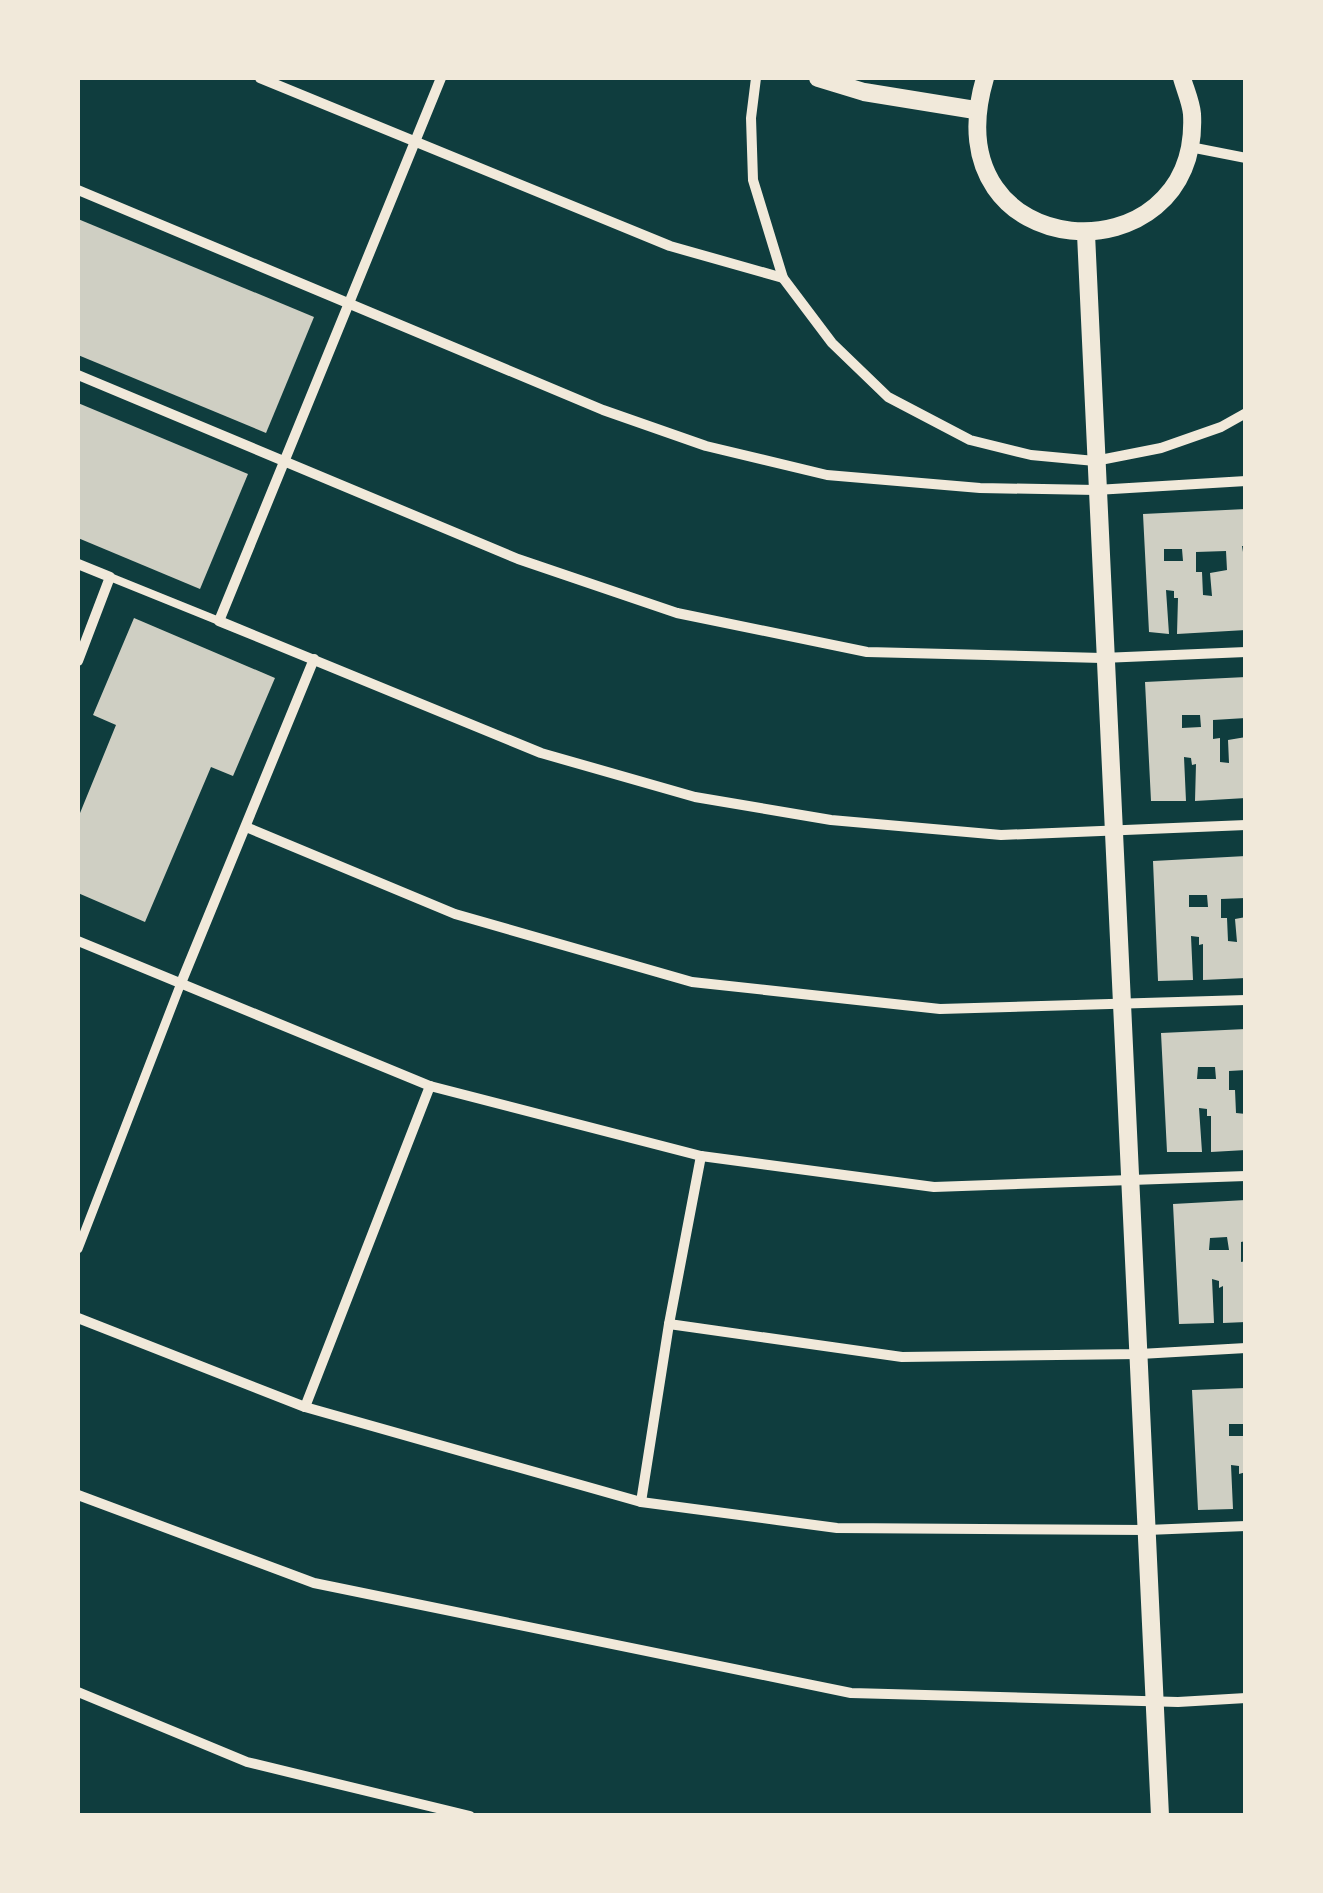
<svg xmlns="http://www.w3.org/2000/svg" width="1323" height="1893" viewBox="0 0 1323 1893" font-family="'Archivo Narrow',sans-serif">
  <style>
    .building { fill: #cfcfc3; fill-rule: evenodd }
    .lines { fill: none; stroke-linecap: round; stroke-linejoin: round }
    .service { stroke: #f1e9da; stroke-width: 8 }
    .pedestrian { stroke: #f1e9da; stroke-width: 9 }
    .minor { stroke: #f1e9da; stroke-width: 10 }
    .tertiary { stroke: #f1e9da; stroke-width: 18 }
  </style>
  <rect width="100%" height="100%" fill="#0f3d3e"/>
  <g class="building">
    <polygon points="78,219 314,317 266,433 78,355"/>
    <polygon points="78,403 248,474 200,589 78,538"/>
    <path d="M1246 509V546H1242L1246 570V630L1177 634 1178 598H1174V591L1166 590 1169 634 1149 632 1143 514ZM1164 549H1182L1183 561H1164ZM1226 551 1227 570 1210 573 1212 596 1203 595 1202 572H1196V552Z"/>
    <polygon points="134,618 275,678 233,776 211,767 145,922 78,893 78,818 116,725 93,715"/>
    <path d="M1246 677V718L1213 720V739L1220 738V762L1229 763 1228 740 1246 737V798L1195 801 1196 764 1192 765 1191 758 1184 757 1186 801H1151L1145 682ZM1182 715H1200L1201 727 1182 728Z"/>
    <path d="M1246 856V898L1221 899V918H1227L1228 941 1237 942 1235 919 1246 917V978L1203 980V944L1199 945V937L1191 936 1193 980 1158 981 1153 861ZM1189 895H1207L1208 907H1189Z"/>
    <path d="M1246 1029V1070L1229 1071V1090H1235L1236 1113 1246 1114V1150L1211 1152V1116H1207V1109L1199 1108 1202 1152H1167L1161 1033ZM1198 1067H1215L1216 1079H1197Z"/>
    <path d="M1246 1200V1241L1241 1242V1262L1246 1261V1322L1223 1323V1286L1219 1288V1281L1212 1279 1214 1323 1179 1324 1173 1204ZM1227 1237 1229 1250H1209L1210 1238Z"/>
    <polygon points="1246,1388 1246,1424 1229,1424 1229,1436 1246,1436 1246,1472 1239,1474 1239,1466 1231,1465 1233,1509 1198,1510 1192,1390"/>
  </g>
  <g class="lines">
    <polyline class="service" points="110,577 219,621"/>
    <polyline class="pedestrian" points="78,1249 181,983"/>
    <g class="minor">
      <polyline points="260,78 670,246 783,278"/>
      <polyline points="441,78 219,621 541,753 695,797 831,820 1001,835 1246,825"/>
      <polyline points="756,78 751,118 753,180 783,278 832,343 888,397 970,440 1031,455 1095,461 1161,448 1221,427 1246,413"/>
      <polyline points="1190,147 1246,158"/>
      <polyline points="78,190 603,410 706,446 827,475 980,488 1096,490 1246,481"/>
      <polyline points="78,375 518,559 677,613 867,652 1102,658 1246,652"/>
      <polyline points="78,564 110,577 78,661"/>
      <polyline points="246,827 455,914 692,982 940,1009 1246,1000"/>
      <polyline points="78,941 430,1086 701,1156 934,1187 1246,1176"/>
      <polyline points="181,983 314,659"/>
      <polyline points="78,1318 305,1407 641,1502 837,1528 1147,1530 1246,1526"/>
      <polyline points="669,1324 902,1357 1140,1354 1246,1348"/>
      <polyline points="305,1407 430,1086"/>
      <polyline points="78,1495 314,1583 851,1693 1178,1702 1246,1698"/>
      <polyline points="641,1502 669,1324 701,1156"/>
      <polyline points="78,1692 247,1762 470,1816"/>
    </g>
    <g class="tertiary">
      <polyline points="818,78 864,92 975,110"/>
      <path d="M985 78C929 268 1201 283 1192 114 1191 102 1185 89 1182 78"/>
      <path d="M1086 234C1107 761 1135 1288 1160 1816"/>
    </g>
  </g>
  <rect width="1323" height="1893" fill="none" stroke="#f1e9da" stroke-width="160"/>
</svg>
